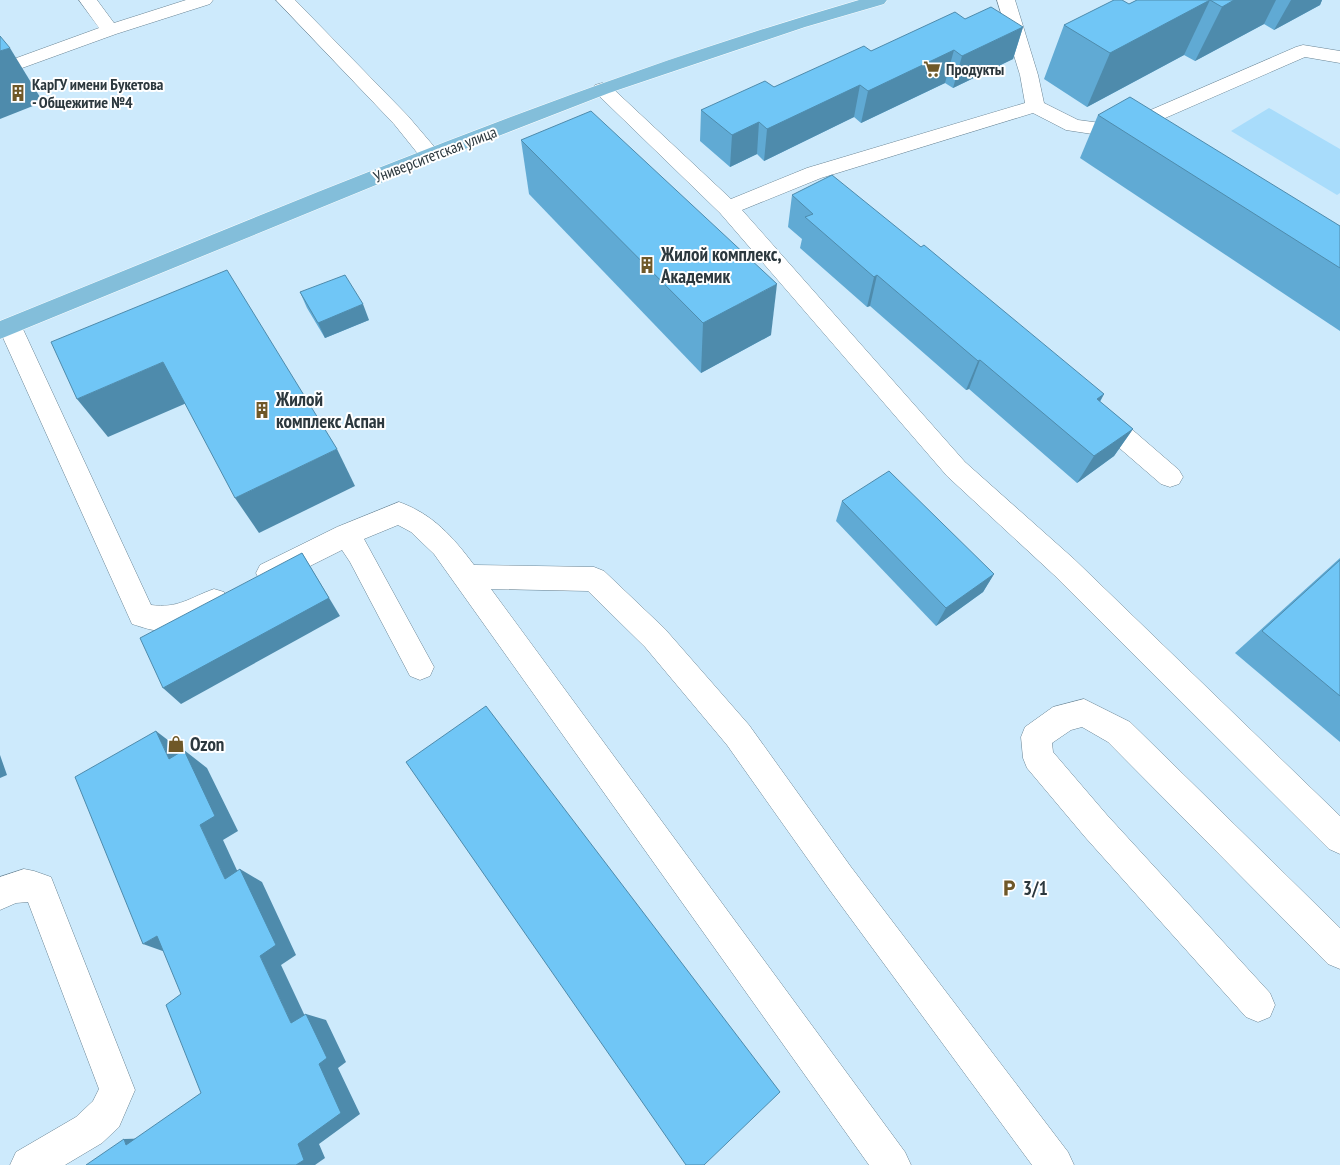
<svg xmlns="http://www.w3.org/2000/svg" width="1340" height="1165" viewBox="0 0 1340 1165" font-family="'PT Sans Narrow',sans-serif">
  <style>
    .green { fill: #a8dcfb }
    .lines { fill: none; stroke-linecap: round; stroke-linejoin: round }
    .minor-casing { stroke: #698494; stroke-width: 1 }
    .major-casing { stroke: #fff; stroke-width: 1 }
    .minor { fill: #fff; fill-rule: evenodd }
    .major { fill: #83beda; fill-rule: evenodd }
    .wall { fill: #60aad4 }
    .shaded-wall { fill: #4e8bac }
    .building { fill: #70c6f6; stroke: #4e8bac }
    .labels { text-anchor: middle; stroke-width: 4; stroke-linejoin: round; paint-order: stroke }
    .far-poi-label { font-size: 16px; font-weight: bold; fill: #2c383e; stroke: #fff; text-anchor: start }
    .far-street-label { font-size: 16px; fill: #2c383e; stroke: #fff }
    .poi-label { font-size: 19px; font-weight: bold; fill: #2c383e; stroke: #fff; text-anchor: start }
  </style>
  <rect width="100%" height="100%" fill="#cdeafc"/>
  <polygon class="green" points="1269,108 1340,149 1340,193 1337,195 1231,131"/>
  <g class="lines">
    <g class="minor-casing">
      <g id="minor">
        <polygon points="79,0 97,0 114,23 186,0 213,0 210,4 116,34 0,76 0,64 99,28"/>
        <polygon points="276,0 295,0 408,116 437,150 440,155 437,160 430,162 423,160 394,124"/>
        <polygon points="997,0 1015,0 1038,75 1044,103 1078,120 1116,125 1296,47 1303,45 1340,51 1340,63 1305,57 1133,132 1137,137 1134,141 1127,143 1112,137 1066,130 1033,113 821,178 742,210 965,462 1074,559 1340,816 1340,854 1329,849 1054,575 947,476 720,213 592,89 595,85 602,83 609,85 731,199 807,168 1025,103 1020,75"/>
        <path d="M10 319 18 321 22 327 151 605C178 609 191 597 214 589L224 592 228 601C220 618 181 631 163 631 152 631 142 627 132 624L0 331 2 321Z"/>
        <polygon points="1097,404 1106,407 1179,470 1183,477 1179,484 1170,487 1161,484 1088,421 1085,414 1088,407"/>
        <path d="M399 502C433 514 453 537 474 565L594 567 604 571 665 629 749 725 851 867 1068 1152 1074 1165H1032L829 889 727 745 645 647 588 591 491 589 905 1152 911 1165H869L434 554 411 532 398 525 364 539 434 667 430 676 420 680 410 676 350 562 342 550 280 581 270 585 260 581 256 573 260 565 337 527Z"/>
        <polygon points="1084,699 1130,722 1340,928 1340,969 1328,964 1108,742 1082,727 1071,730 1052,743 1053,752 1107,815 1270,993 1275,1005 1270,1017 1258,1022 1246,1017 1085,837 1027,768 1023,758 1021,737 1025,727 1053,707"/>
        <polygon points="24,869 34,871 51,877 135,1090 119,1127 102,1143 65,1165 10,1165 16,1152 76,1117 93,1101 99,1089 28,902 16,903 0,910 0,877"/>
      </g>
    </g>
    <g class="major-casing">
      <path id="major" d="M859 0H887L884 4 805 27 609 93 437 160 0 339V321C283 207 565 85 859 0Z"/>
    </g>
    <use href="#minor" class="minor"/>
    <use href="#major" class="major"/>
  </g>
  <g class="wall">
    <polygon points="1137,0 1322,0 1320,5 1274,30 1264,24 1195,61 1184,55 1087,107 1044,79 1064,25 1129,4"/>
    <polygon points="965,19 1023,27 1013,59 953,88 945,83 861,123 854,117 764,161 757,154 730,167 700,141 701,110 774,87 871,51"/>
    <polygon points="1098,115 1340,226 1340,331 1080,158"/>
    <polygon points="521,140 771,335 701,373 529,194"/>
    <polygon points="792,195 1104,394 1100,402 1133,429 1114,456 1077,483 969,389 966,390 870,306 867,307 800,248 802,239 788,227"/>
    <polygon points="300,292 369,320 325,338 307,308"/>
    <polygon points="842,501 994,574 983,592 936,626 836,521"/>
    <polygon points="1340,558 1340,742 1235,653"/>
  </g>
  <g class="shaded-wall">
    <polygon points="1210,0 1184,55 1087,107 1110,53"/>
    <polygon points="1234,0 1276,0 1264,24 1195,61 1222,7"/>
    <polygon points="1291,0 1322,0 1320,5 1274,30"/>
    <polygon points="1023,27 1013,59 953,88 962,56"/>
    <polygon points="10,48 43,102 0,119 0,51"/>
    <polygon points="954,50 945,83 861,123 868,91"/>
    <polygon points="860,85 854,117 764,161 767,129"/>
    <polygon points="759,122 757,154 730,167 732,135"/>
    <polygon points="877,275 870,306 867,307 874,277"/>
    <polygon points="777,284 771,335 701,373 703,323"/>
    <polygon points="363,304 369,320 325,338 318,323"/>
    <polygon points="980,360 969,389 966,390 978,361"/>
    <polygon points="163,362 189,402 108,437 77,399"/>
    <polygon points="1104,394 1087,423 1097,399"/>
    <polygon points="1133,429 1114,456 1077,483 1094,456"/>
    <polygon points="337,449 355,486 259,533 235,498"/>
    <polygon points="302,553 340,616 181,704 163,688"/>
    <polygon points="994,574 983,592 936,626 946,608"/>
    <polygon points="156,731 181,750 193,776 169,759"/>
    <polygon points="184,750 207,768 238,831 223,840 247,892 225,879 200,825"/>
    <polygon points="0,755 7,775 0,778"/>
    <polygon points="240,869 262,882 296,955 281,965 311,1029 291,1023 260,956"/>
    <polygon points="157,936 171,954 143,944"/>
    <polygon points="306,1014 326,1020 346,1062 338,1068 360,1114 319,1144 325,1158 315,1165 296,1165 298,1144 319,1064"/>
    <polygon points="156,1138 126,1145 124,1139"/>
  </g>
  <g class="building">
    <polygon points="1114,0 1122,0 1129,4 1137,0 1234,0 1222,7 1210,0 1110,53 1064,25"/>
    <polygon points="991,7 1023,27 962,56 954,50 868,91 860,85 767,129 759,122 732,135 701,110 765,81 774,87 864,46 871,51 955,12 965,19"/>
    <polygon points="0,36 10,48 0,51"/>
    <polygon points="1130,97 1340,226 1340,268 1098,115"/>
    <polygon points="591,111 777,284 703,323 521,140"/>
    <polygon points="832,175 921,247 924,245 1104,394 1097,399 1133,429 1094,456 980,360 978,361 877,275 874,277 805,217 813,214 792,195"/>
    <polygon points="227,270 337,449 235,498 163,362 77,399 51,342"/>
    <polygon points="345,275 363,304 318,323 300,292"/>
    <polygon points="889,471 994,574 946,608 842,501"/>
    <polygon points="302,553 329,598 163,688 140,638"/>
    <polygon points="1340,560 1340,696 1262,631"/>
    <polygon points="486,706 780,1092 704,1165 686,1165 406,762"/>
    <polygon points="156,731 169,759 184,750 215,816 200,825 225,879 240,869 276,945 260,956 291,1023 306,1014 327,1058 319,1064 341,1113 298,1144 304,1160 296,1165 86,1165 124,1139 126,1145 201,1093 166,1005 181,994 157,936 143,944 75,777"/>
  </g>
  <defs>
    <g id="supermarket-bare" transform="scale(1.35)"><path d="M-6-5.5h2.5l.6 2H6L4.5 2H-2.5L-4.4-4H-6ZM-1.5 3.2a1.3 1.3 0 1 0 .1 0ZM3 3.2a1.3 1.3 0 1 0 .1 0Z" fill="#6f5828" stroke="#fff" stroke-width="2.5" paint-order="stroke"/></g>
    <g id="building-bare" transform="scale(1.35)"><path d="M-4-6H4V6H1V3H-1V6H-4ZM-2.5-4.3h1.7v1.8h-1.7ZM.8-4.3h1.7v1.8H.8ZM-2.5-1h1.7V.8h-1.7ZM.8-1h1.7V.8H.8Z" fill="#6f5828" stroke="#fff" stroke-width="2.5" paint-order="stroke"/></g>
    <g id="shop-bare" transform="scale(1.35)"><path d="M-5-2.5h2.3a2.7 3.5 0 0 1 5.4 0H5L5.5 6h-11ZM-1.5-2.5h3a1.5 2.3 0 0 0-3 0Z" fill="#6f5828" stroke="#fff" stroke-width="2.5" paint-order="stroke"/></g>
    <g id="parking-bare" transform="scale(1.35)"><path d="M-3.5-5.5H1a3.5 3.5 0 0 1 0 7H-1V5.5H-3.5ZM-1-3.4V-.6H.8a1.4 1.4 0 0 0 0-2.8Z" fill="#6f5828" stroke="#fff" stroke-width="2.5" paint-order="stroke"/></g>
  </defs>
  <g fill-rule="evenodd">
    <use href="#supermarket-bare" x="932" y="69"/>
    <use href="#building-bare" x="18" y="93"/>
    <use href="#building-bare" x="647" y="265"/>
    <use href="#building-bare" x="262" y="410"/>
    <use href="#shop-bare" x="176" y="744"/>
    <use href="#parking-bare" x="1009" y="888"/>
  </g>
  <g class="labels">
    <g class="far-poi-label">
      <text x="946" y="75">Продукты</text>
      <text x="32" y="90">КарГУ имени Букетова<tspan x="32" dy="18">- Общежитие №4</tspan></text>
    </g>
    <g class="far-street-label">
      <text transform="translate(435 154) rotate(-21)" y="6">Университетская улица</text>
    </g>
    <g class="poi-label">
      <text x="661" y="261">Жилой комплекс,<tspan x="661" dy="22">Академик</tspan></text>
      <text x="276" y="406">Жилой<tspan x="276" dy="22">комплекс Аспан</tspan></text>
      <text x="190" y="751">Ozon</text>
      <text x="1023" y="895">3/1</text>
    </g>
  </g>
</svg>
